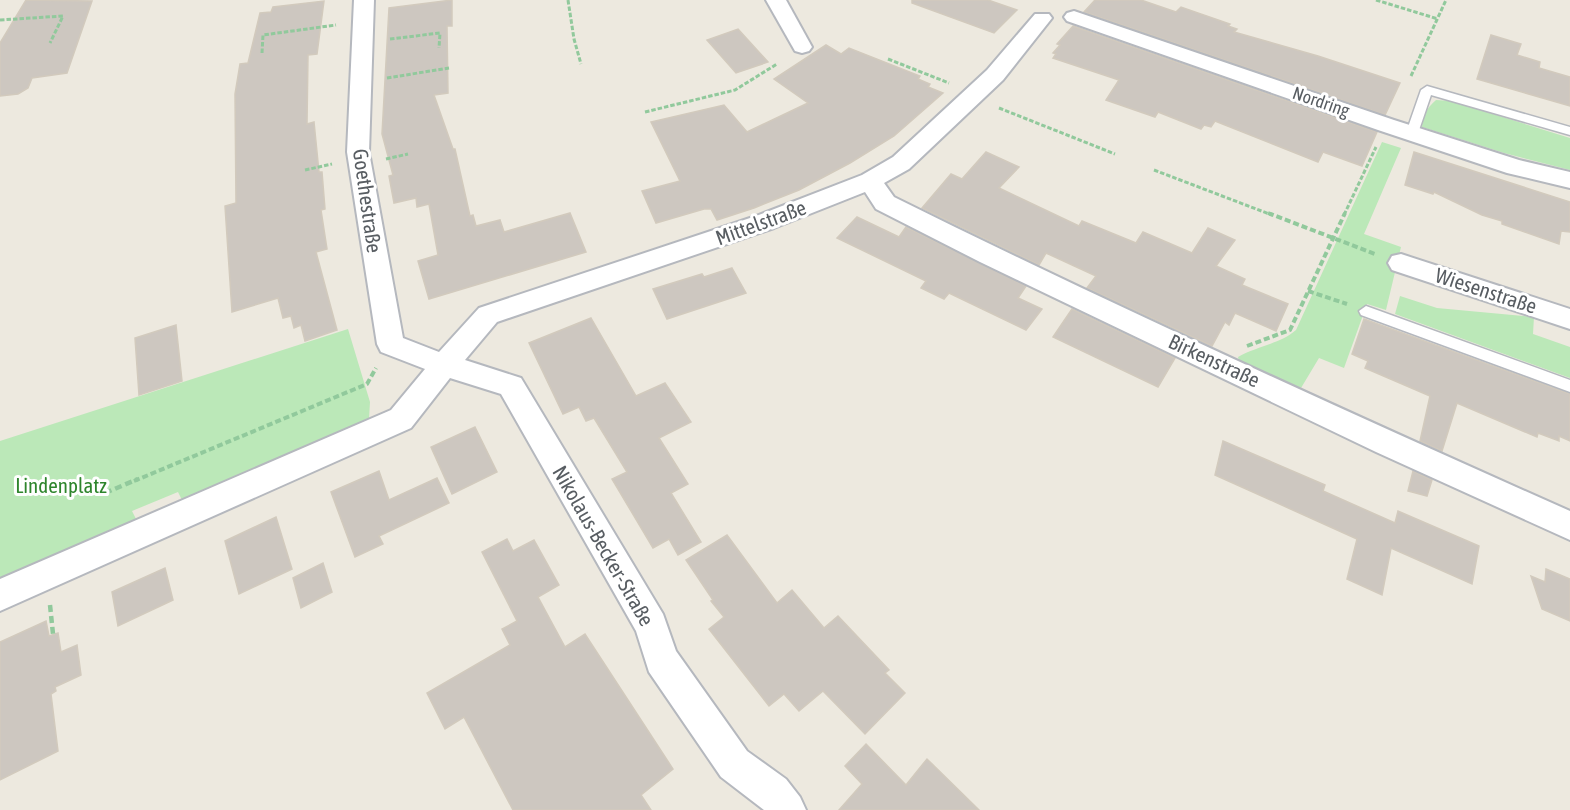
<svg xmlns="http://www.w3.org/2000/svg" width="1570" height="810" viewBox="0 0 1570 810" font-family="'Asap Condensed',sans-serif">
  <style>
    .green { fill: #bbe8b8 }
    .building { fill: #cdc7c0; stroke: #d2cabd; stroke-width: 1.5 }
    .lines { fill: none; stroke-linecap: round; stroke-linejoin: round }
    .lane-casing { stroke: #b5b8be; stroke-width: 3 }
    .street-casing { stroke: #b5b8be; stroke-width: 4 }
    .path-far2 { stroke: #91c99c; stroke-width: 3; stroke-dasharray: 4.5 2; stroke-linecap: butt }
    .path-far1 { stroke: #91c99c; stroke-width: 4; stroke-dasharray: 6 3; stroke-linecap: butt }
    .path { stroke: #91c99c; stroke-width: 4.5; stroke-dasharray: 7 4; stroke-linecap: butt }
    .lane { fill: #fff; fill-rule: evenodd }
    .street { fill: #fff; fill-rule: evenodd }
    .labels { text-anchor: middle; stroke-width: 6; stroke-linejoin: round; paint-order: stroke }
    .far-street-label { font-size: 18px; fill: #585d62; stroke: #fff }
    .street-label { font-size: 21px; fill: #585d62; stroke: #fff }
    .park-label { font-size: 21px; fill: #2e852c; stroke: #fff }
  </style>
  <rect width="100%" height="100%" fill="#ede9df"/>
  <g class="green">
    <path d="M1436 100 1451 101 1570 138V170L1504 153 1422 127C1422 115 1427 108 1436 100Z"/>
    <path d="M1382 142 1401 148 1364 234 1401 247 1386 310 1367 304 1344 368 1319 358 1301 388 1239 361 1238 357C1257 346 1280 344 1296 330Z"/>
    <polygon points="1400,296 1437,308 1534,317 1533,334 1570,347 1570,378 1395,314"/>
    <polygon points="348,329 370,402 369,419 182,500 178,492 132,511 136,519 0,580 0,441"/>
  </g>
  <g class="building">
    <polygon points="26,0 92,1 67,73 32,78 28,88 18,94 0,96 0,43"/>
    <polygon points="452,0 452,26 447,26 448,93 434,95 453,149 455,149 470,216 473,215 476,226 500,220 504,232 570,213 586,252 429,299 418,261 438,255 429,204 417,207 416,198 394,203 389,176 393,175 382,134 389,8"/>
    <polygon points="912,0 988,0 1017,10 994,33 912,3"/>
    <polygon points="1095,0 1141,0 1176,12 1181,7 1230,24 1228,26 1237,29 1234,32 1318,56 1400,83 1385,115 1084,12"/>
    <polygon points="324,1 317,54 308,55 307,124 314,122 319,172 322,172 325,209 321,210 327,249 316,252 337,330 305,341 301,325 294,328 291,316 283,318 278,298 232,312 225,206 236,203 235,94 240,64 248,63 260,13 271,12 273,7"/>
    <polygon points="1073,26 1377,132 1362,166 1323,152 1318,162 1215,121 1211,127 1204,125 1201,129 1158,112 1155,117 1106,100 1119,80 1053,58 1056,54 1053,53 1060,45 1057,44"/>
    <polygon points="738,29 768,62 736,73 707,40"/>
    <polygon points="1491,35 1521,44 1517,55 1540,62 1539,68 1570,77 1570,106 1477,79"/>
    <polygon points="826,45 841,54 849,48 920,76 918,79 930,84 928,87 943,93 894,136 850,163 799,190 754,208 717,220 711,209 704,209 656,223 642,191 680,181 651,122 724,105 747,132 808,103 774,79"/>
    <polygon points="986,152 1019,167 999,188 1079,226 1082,221 1136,243 1143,232 1192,253 1208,228 1235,240 1216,266 1245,279 1242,285 1288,304 1276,331 1235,313 1229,325 1225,322 1212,346 1087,288 1096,276 1046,253 1039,265 922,208 951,174 962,179"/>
    <polygon points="1414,152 1570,202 1570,232 1561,231 1559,244 1502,224 1502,221 1482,215 1434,192 1433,194 1405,185"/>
    <polygon points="857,217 899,237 906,227 1026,286 1018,298 1042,309 1026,330 949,293 944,299 921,288 926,281 837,238"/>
    <polygon points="732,268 746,293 667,319 653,289 702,274 704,277"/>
    <polygon points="1072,309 1175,358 1158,387 1053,337"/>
    <polygon points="591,318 636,396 665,383 691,422 659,438 688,484 671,493 701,542 678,555 669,539 653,548 612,479 627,472 594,418 586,421 579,407 563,414 529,343"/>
    <polygon points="1364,319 1570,394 1570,441 1559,436 1559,441 1538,433 1537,437 1457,403 1442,451 1420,441 1430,396 1365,368 1368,361 1352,354"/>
    <polygon points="176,325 182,381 139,395 135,338"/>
    <polygon points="475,427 497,472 452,494 431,447"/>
    <polygon points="1223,441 1325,485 1323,491 1395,523 1398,511 1479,546 1472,584 1391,548 1382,595 1347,579 1357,539 1215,475"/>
    <polygon points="379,471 389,500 437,478 449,503 379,536 383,544 355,557 331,492"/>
    <polygon points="1413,471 1432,480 1427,496 1408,491"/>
    <polygon points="276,517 292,569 239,594 225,541"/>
    <polygon points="727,535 777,603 792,590 824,628 838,616 889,670 885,673 905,693 865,734 823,691 799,711 784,694 769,706 709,629 724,617 711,601 713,600 686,560"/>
    <polygon points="507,539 513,551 534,540 559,585 538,597 565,647 585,634 673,769 641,795 651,810 513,810 464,717 445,729 427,693 510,645 502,629 517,621 482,552"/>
    <polygon points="323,563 332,592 301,608 293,578"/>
    <polygon points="165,568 173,600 118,626 112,592"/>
    <polygon points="1546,569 1570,579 1570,621 1542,609 1531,576 1545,582"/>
    <polygon points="46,621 49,636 58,633 61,652 77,645 81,675 55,687 56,691 51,694 58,751 0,780 0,642"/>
    <polygon points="866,744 906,785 927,759 979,810 839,810 862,784 845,766"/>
  </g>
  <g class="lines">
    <g class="lane-casing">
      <g id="lane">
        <polygon points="1427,86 1570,127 1570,135 1431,95 1418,133 1416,136 1408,136 1406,133 1421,90"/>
        <polygon points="1366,306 1570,380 1570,392 1361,315 1359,311"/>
      </g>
    </g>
    <g class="street-casing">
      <g id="street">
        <path d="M354 0H374L369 152 403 338 439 352 479 308 756 216 862 175 893 157 987 70 1035 14H1049L1052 18 1003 80 909 169 884 183 894 197C1116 307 1343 410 1570 511V540L1376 452 980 262 876 209 865 192 774 228 497 322 465 360 521 378 663 614 676 651 747 751 786 779 800 797 806 810H764L721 777 649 672 636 631 501 394 450 378 411 428 0 611V579L391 410 425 369 381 352 377 344 347 152Z"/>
        <polygon points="766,0 786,0 812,47 809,51 802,53 795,51"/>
        <polygon points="1074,11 1394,120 1519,160 1570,172 1570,188 1507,173 1378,130 1067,21 1064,17 1067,13"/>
        <polygon points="1401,254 1570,309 1570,329 1392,270 1388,263 1392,256"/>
      </g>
    </g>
    <g class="path-far2">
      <polyline points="568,0 574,39 581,64"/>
      <polyline points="1376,0 1438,19"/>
      <polyline points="0,20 63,16 50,43"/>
      <polyline points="390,39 440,33 439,48"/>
      <polyline points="262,53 263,35 336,25"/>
      <polyline points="888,59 949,83"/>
      <polyline points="1411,76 1446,0"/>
      <polyline points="387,78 449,68"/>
      <polyline points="999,108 1115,154"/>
      <polyline points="645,112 735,90 777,64"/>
      <polyline points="386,159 408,154"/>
      <polyline points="305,170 332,164"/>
      <polyline points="1154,170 1272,215"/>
      <polyline points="1344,215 1376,147"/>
    </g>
    <g class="path-far1">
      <polyline points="1268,213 1375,254"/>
      <polyline points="1308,291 1347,304"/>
      <polyline points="1247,346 1290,330 1345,213"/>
      <polyline points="134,481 367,384 376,368"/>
    </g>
    <g class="path">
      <polyline points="105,493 138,479"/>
      <polyline points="50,605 53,634"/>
    </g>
    <use href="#lane" class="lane"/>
    <use href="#street" class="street"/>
  </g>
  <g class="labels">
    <g class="far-street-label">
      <text transform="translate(1321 102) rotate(19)" y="6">Nordring</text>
    </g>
    <g class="street-label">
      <text transform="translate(367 201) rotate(82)" y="7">Goethestraße</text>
      <text transform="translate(761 223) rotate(-20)" y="7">Mittelstraße</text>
      <text transform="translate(1486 291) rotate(18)" y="7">Wiesenstraße</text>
      <text transform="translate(1214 361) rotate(25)" y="7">Birkenstraße</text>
      <text transform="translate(603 546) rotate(60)" y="7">Nikolaus-Becker-Straße</text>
    </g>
    <g class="park-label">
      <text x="61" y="493">Lindenplatz</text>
    </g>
  </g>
</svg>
